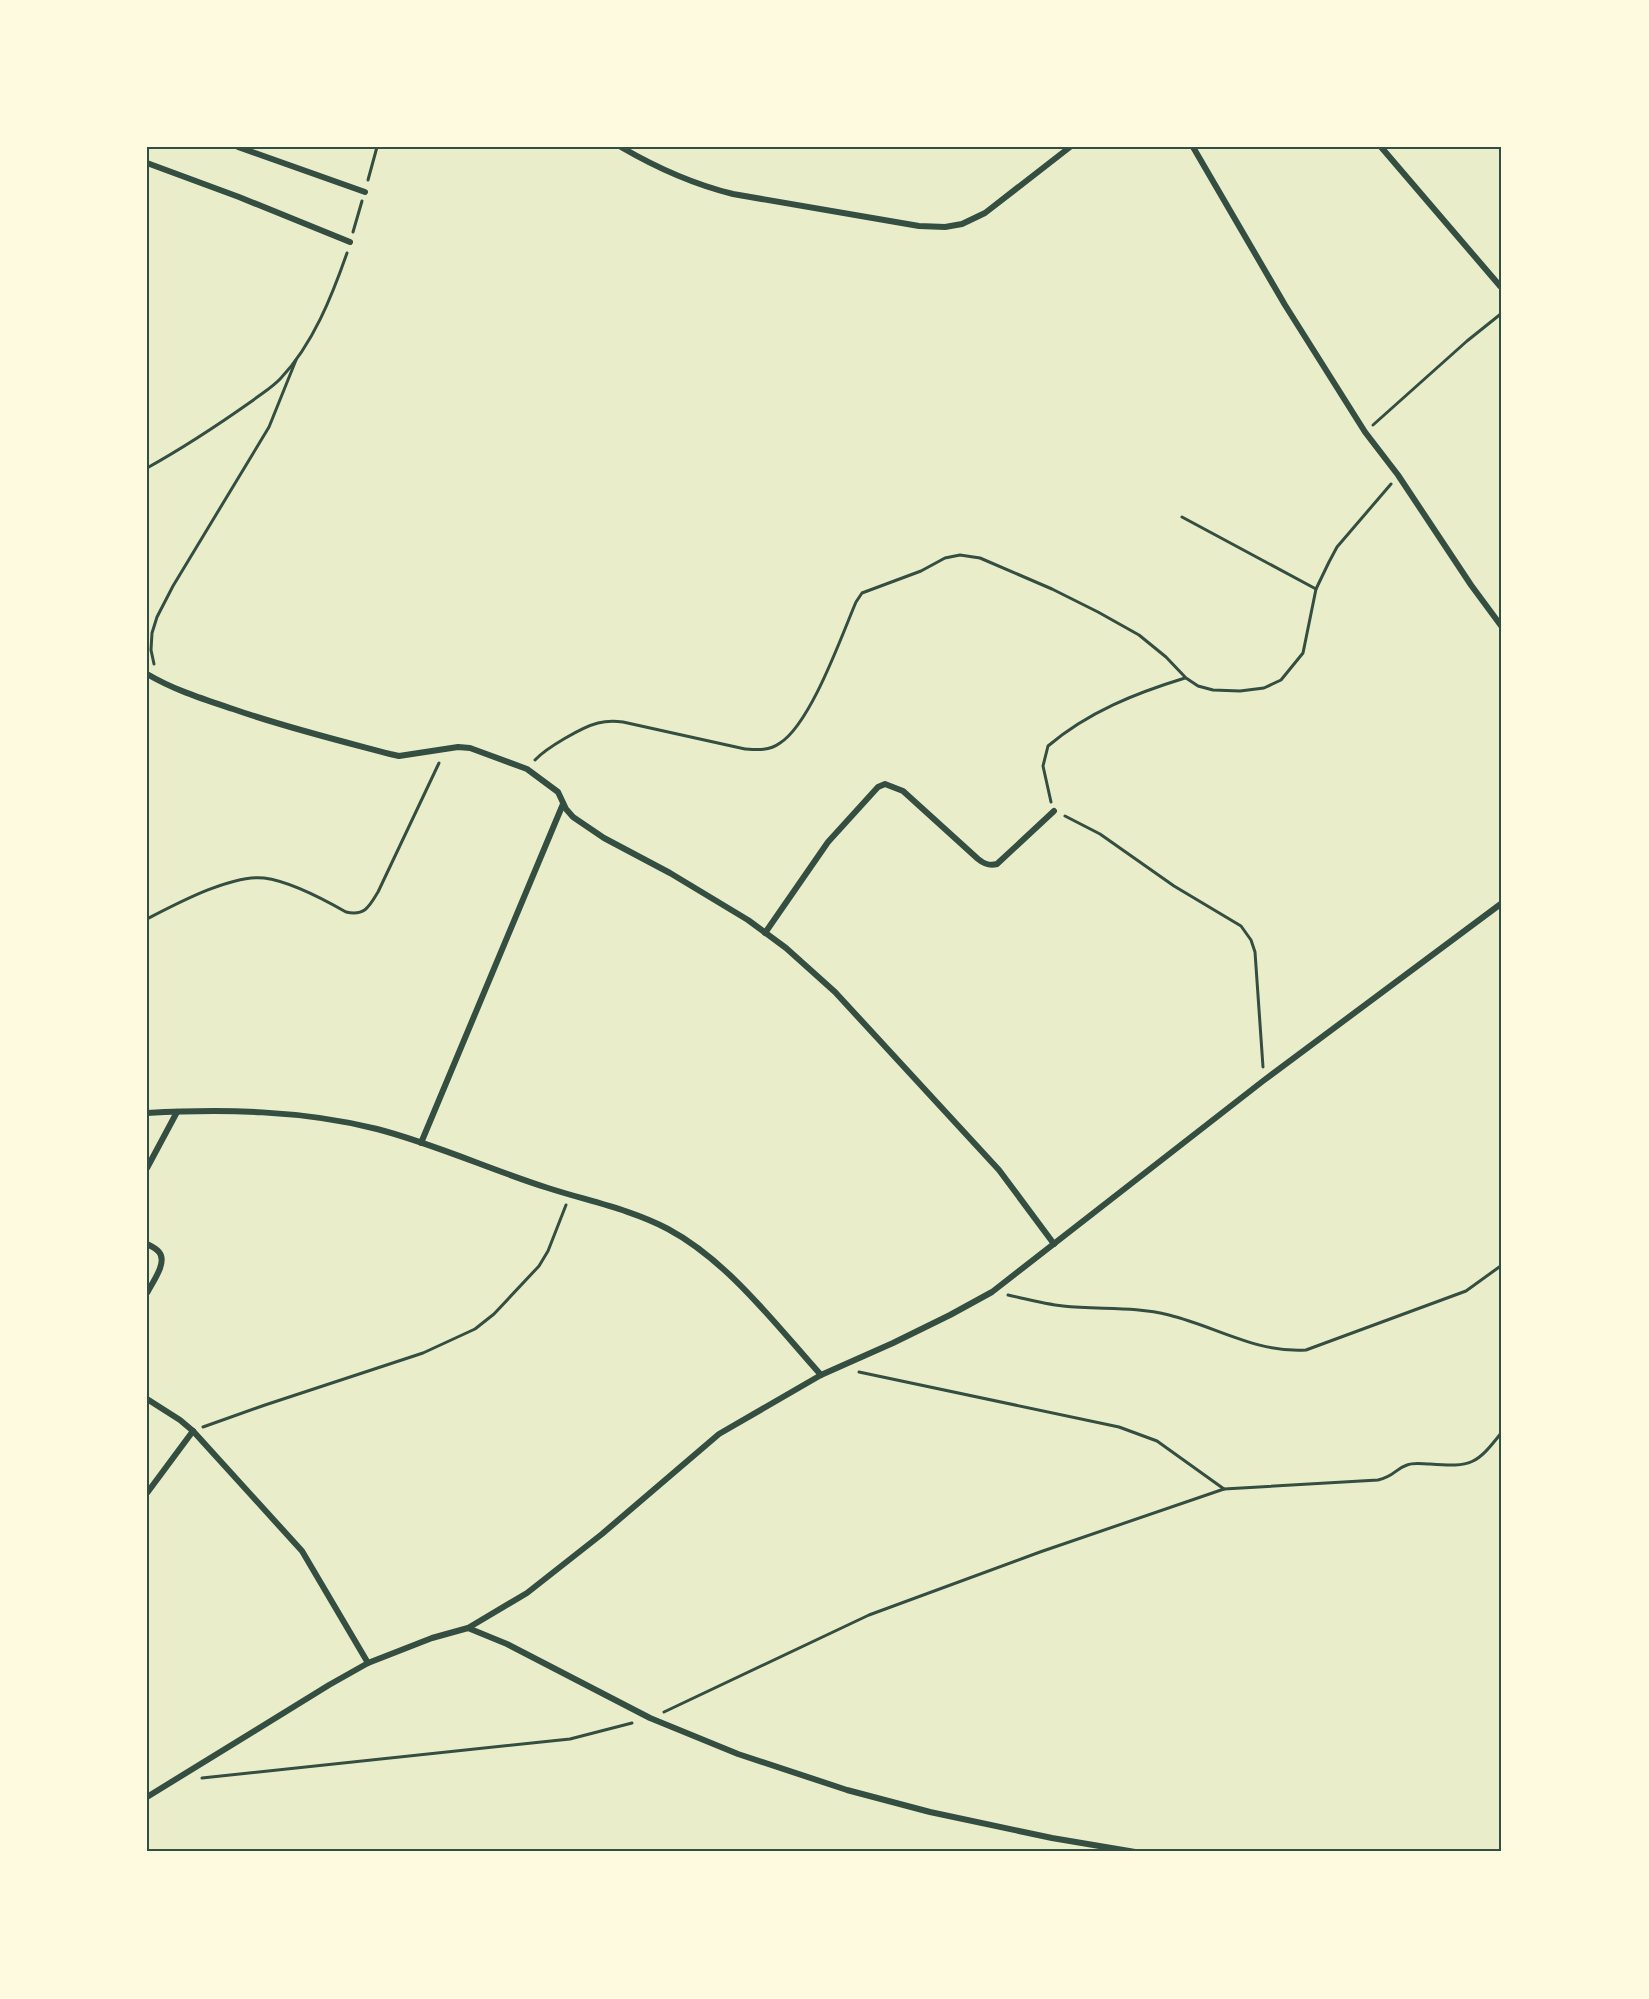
<svg xmlns="http://www.w3.org/2000/svg" width="1649" height="1999" viewBox="0 0 1649 1999" font-family="'Roboto Serif',serif">
  <style>
    .lines { fill: none; stroke-linecap: round; stroke-linejoin: round }
    .path { stroke: #344e41; stroke-width: 3 }
    .minor { stroke: #344e41; stroke-width: 6 }
    .neatline { fill: none; stroke: #344e41; stroke-width: 2 }
  </style>
  <rect width="100%" height="100%" fill="#e9edc9"/>
  <g class="lines">
    <g class="path">
      <polyline points="368,180 377,147"/>
      <polyline points="353,232 362,201"/>
      <polyline points="1373,425 1467,341 1502,313"/>
      <path d="M147 468C183 448 218 425 252 401 261 394 273 387 281 378 313 344 332 296 347 253"/>
      <polyline points="1182,517 1316,589"/>
      <polyline points="154,664 151,650 152,633 157,617 173,586 269,427 296,360"/>
      <path d="M535 760C546 748 582 727 598 723 606 721 615 721 623 722L745 749C758 750 769 751 780 743 811 723 841 637 856 602L862 593 921 571 945 558 960 555 980 558 1052 589 1098 612 1139 635 1166 657 1186 678 1198 686 1213 690 1240 691 1264 688 1281 680 1303 653 1316 589 1329 562 1337 547 1391 484"/>
      <path d="M1051 802 1043 766 1048 746C1088 712 1136 693 1185 678"/>
      <polyline points="1065,816 1100,834 1174,886 1241,926 1251,940 1255,952 1263,1067"/>
      <path d="M147 919C176 904 232 874 264 878 288 881 325 900 346 912 365 916 369 907 378 892L439 763"/>
      <path d="M1008 1295C1026 1299 1045 1304 1063 1306 1098 1310 1134 1306 1169 1315 1217 1327 1256 1353 1306 1350L1466 1291 1502 1265"/>
      <path d="M859 1372 1119 1427 1157 1441 1224 1489 1378 1480C1395 1476 1395 1469 1407 1465 1414 1462 1423 1464 1430 1464 1472 1467 1476 1465 1502 1432"/>
      <polyline points="203,1427 265,1405 423,1353 475,1329 494,1314 539,1266 548,1251 566,1205"/>
      <polyline points="664,1712 869,1615 1040,1552 1224,1489"/>
      <polyline points="202,1778 570,1739 632,1723"/>
    </g>
    <g class="minor">
      <polyline points="238,147 365,192"/>
      <path d="M621 147C657 168 692 184 733 194L919 226 945 227 962 224 985 213 1070 147"/>
      <polyline points="1193,147 1285,305 1365,432 1398,475 1471,585 1502,627"/>
      <polyline points="1381,147 1500,286 1502,284"/>
      <polyline points="147,163 239,197 350,242"/>
      <path d="M147 674C174 690 203 699 233 709 284 727 337 740 390 754L399 756 458 747 470 748 527 769 558 792 566 809 573 817 604 838 670 873 748 920 786 948 835 992 999 1170 1054 1244"/>
      <path d="M765 933 828 842 878 787 885 784 903 791 978 859C984 864 989 866 997 864L1054 811"/>
      <path d="M147 1113C223 1109 302 1110 377 1129 435 1144 491 1170 548 1188 588 1201 630 1209 668 1229 728 1261 776 1325 821 1375"/>
      <polyline points="421,1143 563,804"/>
      <polyline points="147,1168 177,1112"/>
      <path d="M147 1244C151 1246 157 1249 159 1252 168 1262 152 1283 147 1293"/>
      <polyline points="147,1399 180,1420 193,1431 302,1551 368,1663"/>
      <polyline points="147,1493 193,1431"/>
      <polyline points="468,1628 527,1593 602,1534 719,1434 821,1375 893,1343 950,1315 992,1292 1263,1081 1502,903"/>
      <polyline points="147,1797 329,1685 368,1663 432,1638 468,1628 507,1644 650,1718 738,1754 847,1790 930,1812 1052,1838 1135,1852"/>
    </g>
  </g>
  <rect width="1649" height="1999" fill="none" stroke="#fefae0" stroke-width="297"/>
  <rect x="148" y="148" width="1352" height="1702" class="neatline"/>
</svg>
